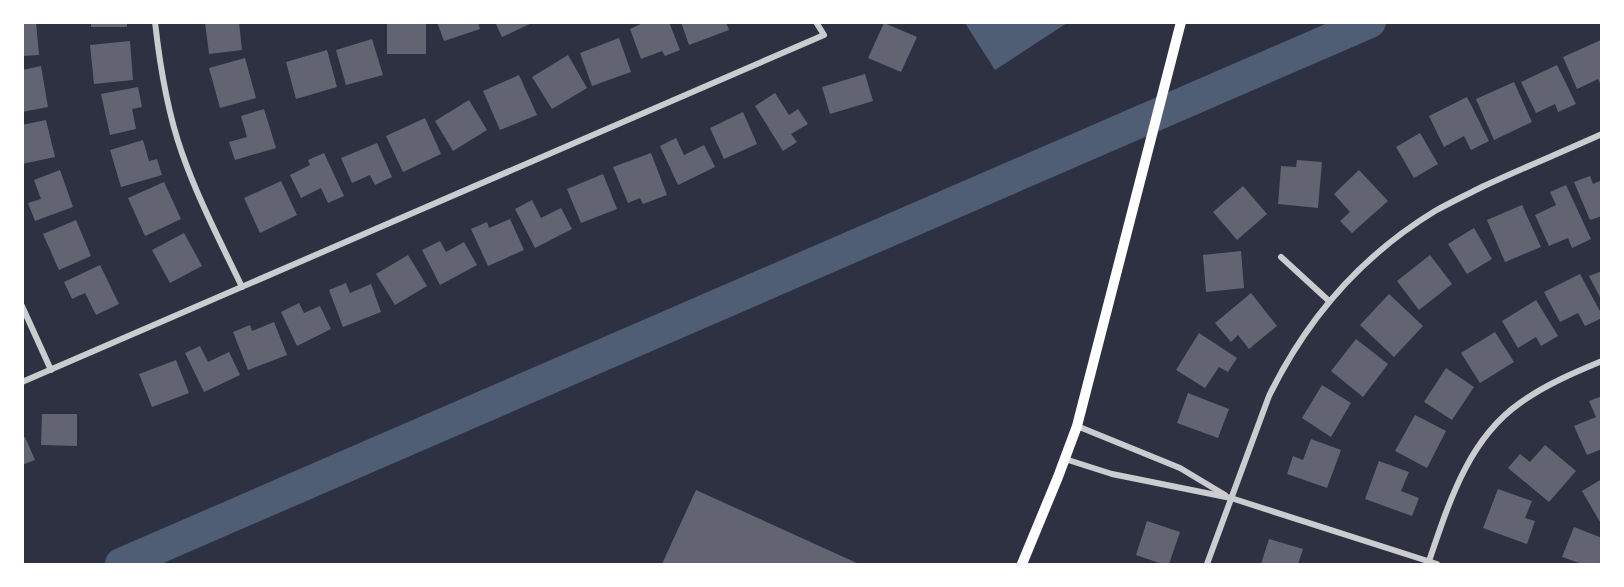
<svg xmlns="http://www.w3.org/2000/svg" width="1624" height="587" viewBox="0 0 1624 587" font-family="Overpass,sans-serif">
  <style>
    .water { fill: #4f5d75 }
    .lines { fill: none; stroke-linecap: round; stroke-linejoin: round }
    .river { stroke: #4f5d75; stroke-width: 32 }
    .building { fill: #626471 }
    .minor { stroke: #caccd0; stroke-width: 6 }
    .secondary { stroke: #fff; stroke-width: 10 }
  </style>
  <rect width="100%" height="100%" fill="#2d3142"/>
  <polygon class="water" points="965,23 1067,23 995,70"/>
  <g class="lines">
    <polyline class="river" points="121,564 1370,22"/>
  </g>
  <g class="building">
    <polygon points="22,22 36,22 39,55 22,56"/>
    <rect x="91" y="22" width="36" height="5"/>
    <polygon points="205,22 239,22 242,50 209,54"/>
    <rect x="387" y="22" width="39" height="32"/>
    <polygon points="437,22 478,22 480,29 444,41"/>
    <polygon points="495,22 534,22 502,37"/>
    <polygon points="645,22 669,22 680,50 665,56 662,51 641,59 630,29"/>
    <polygon points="681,22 726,22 729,30 689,45"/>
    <polygon points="884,23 917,37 901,72 868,58"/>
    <polygon points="619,38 631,72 592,86 580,53"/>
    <polygon points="372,39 383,75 346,85 336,50"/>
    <polygon points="1601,40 1602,87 1598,79 1577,89 1563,57"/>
    <polygon points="130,41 133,80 94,84 90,45"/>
    <polygon points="327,50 337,87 296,99 286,62"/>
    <polygon points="568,55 587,88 552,109 532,77"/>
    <polygon points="245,58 256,98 220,108 209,68"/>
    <polygon points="1557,65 1576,104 1558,112 1555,104 1536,113 1521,82"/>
    <polygon points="41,66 48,107 22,112 22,70"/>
    <polygon points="865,74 873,101 830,114 822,87"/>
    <polygon points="519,75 537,115 500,130 483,91"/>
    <polygon points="1514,82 1532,122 1494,140 1476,99"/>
    <polygon points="138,87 142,107 132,109 136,129 110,135 101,94"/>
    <polygon points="775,93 789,115 798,109 808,124 791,134 797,142 783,151 755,106"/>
    <polygon points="1467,97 1489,141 1471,150 1464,136 1444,147 1429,116"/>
    <polygon points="469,100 487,130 453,151 435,121"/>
    <polygon points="264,109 276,148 235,160 229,142 247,137 241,116"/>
    <polygon points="743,112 757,144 724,159 710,128"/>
    <polygon points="425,118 441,154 403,172 386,136"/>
    <polygon points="46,120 55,157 22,164 22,125"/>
    <polygon points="1420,133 1438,164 1414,178 1396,147"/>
    <polygon points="676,138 684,155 704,145 715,167 678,185 660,146"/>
    <polygon points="143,140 149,161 157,159 162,175 121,187 110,150"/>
    <polygon points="377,143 392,177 375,185 370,175 352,183 341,158"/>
    <polygon points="324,153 344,196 328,203 321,188 301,198 290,175 310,165 308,160"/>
    <polygon points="651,153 667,195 643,204 640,198 628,203 613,167"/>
    <polygon points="1297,160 1322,162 1318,208 1278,204 1281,166 1296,167"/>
    <polygon points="60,170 73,207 35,221 28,203 41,199 34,180"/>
    <polygon points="1359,170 1388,201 1352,233 1340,221 1350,212 1334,194"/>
    <polygon points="603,174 617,209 581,223 567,189"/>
    <polygon points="1590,176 1593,184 1602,180 1602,216 1590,220 1574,182"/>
    <polygon points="281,181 297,215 260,233 244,198"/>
    <polygon points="164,182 181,219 145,236 128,198"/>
    <polygon points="1566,185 1591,239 1572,248 1568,238 1549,246 1535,215 1556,205 1550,192"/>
    <polygon points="1243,186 1267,214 1237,240 1213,212"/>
    <polygon points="532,200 541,218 561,208 572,229 535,248 515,209"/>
    <polygon points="1522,205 1541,247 1505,262 1487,220"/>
    <polygon points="510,219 524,250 488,266 471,229 487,222 489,228"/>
    <polygon points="76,220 91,256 59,270 43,234"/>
    <polygon points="1474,228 1492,259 1467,274 1448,244"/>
    <polygon points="184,233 202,266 170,283 152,250"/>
    <polygon points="440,241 446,252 464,242 477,265 440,285 422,250"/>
    <polygon points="1241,251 1244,288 1206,292 1203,255"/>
    <polygon points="408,255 427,286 395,305 376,274"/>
    <polygon points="1430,255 1452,284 1419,310 1397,281"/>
    <polygon points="100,265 119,304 96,315 85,293 72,299 64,282"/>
    <polygon points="1602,271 1602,301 1589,276"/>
    <polygon points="1580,274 1602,315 1602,318 1585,326 1578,313 1560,322 1544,292"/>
    <polygon points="346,283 350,293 371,284 381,312 343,327 329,290"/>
    <polygon points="1251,293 1277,326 1249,349 1238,335 1231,342 1215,323"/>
    <polygon points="1389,294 1423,326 1394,357 1360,325"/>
    <polygon points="1536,300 1558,336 1541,346 1536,337 1518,348 1502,321"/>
    <polygon points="299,303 304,313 320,306 331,329 297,346 281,312"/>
    <polygon points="274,322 287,355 248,370 233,332 250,325 252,331"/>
    <polygon points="1495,332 1514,362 1480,383 1461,353"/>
    <polygon points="1199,333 1237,358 1228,372 1219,367 1205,388 1176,370"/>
    <polygon points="1356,339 1388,364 1363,397 1331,371"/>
    <polygon points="200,346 208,362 229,352 240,375 204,392 185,353"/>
    <polygon points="176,360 189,393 152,407 139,374"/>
    <polygon points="1446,368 1474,387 1452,420 1424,402"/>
    <polygon points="1322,385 1351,403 1331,437 1302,418"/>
    <polygon points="1188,393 1229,409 1218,438 1177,423"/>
    <polygon points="1602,396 1602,449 1587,455 1574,426 1596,417 1589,401"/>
    <polygon points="42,414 77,414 77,446 41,445"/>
    <polygon points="1415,415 1446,431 1427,468 1395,451"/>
    <polygon points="25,437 35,460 22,465 22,438"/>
    <polygon points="1311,439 1341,450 1327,488 1287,474 1293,456 1303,460"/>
    <polygon points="1545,445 1576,471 1549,502 1508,468 1520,454 1530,462"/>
    <polygon points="1379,461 1409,472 1401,491 1419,498 1412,516 1365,499"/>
    <polygon points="1602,479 1602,521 1600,522 1582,491"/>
    <polygon points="1498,489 1532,501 1525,518 1535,521 1527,544 1483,528"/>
    <polygon points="696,490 859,564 662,564"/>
    <polygon points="1147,521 1180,532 1169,564 1162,564 1136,555"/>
    <polygon points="1574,527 1602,538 1602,557 1599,564 1582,564 1562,557"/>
    <polygon points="1269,539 1303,549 1298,564 1261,564"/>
  </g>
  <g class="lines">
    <g class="minor">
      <path d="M155 22C160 67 167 111 182 153 198 199 221 243 242 287"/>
      <polyline points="1281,257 1329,301"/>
      <polyline points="22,306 51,370"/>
      <polyline points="22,382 824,35 816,22"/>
      <polyline points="1077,426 1180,468 1225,495"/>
      <polyline points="1065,459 1112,474 1231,498 1437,564"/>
      <path d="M1207 564 1269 396C1307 318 1361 256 1435 211 1451 202 1468 194 1484 186 1523 168 1562 152 1602 134"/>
      <path d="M1428 564C1448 506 1467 440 1520 403 1545 385 1573 373 1602 361"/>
    </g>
    <polyline class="secondary" points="1022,564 1058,477 1077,426 1181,22"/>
  </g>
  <rect width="1624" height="587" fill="none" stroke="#ffffff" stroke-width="48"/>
</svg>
